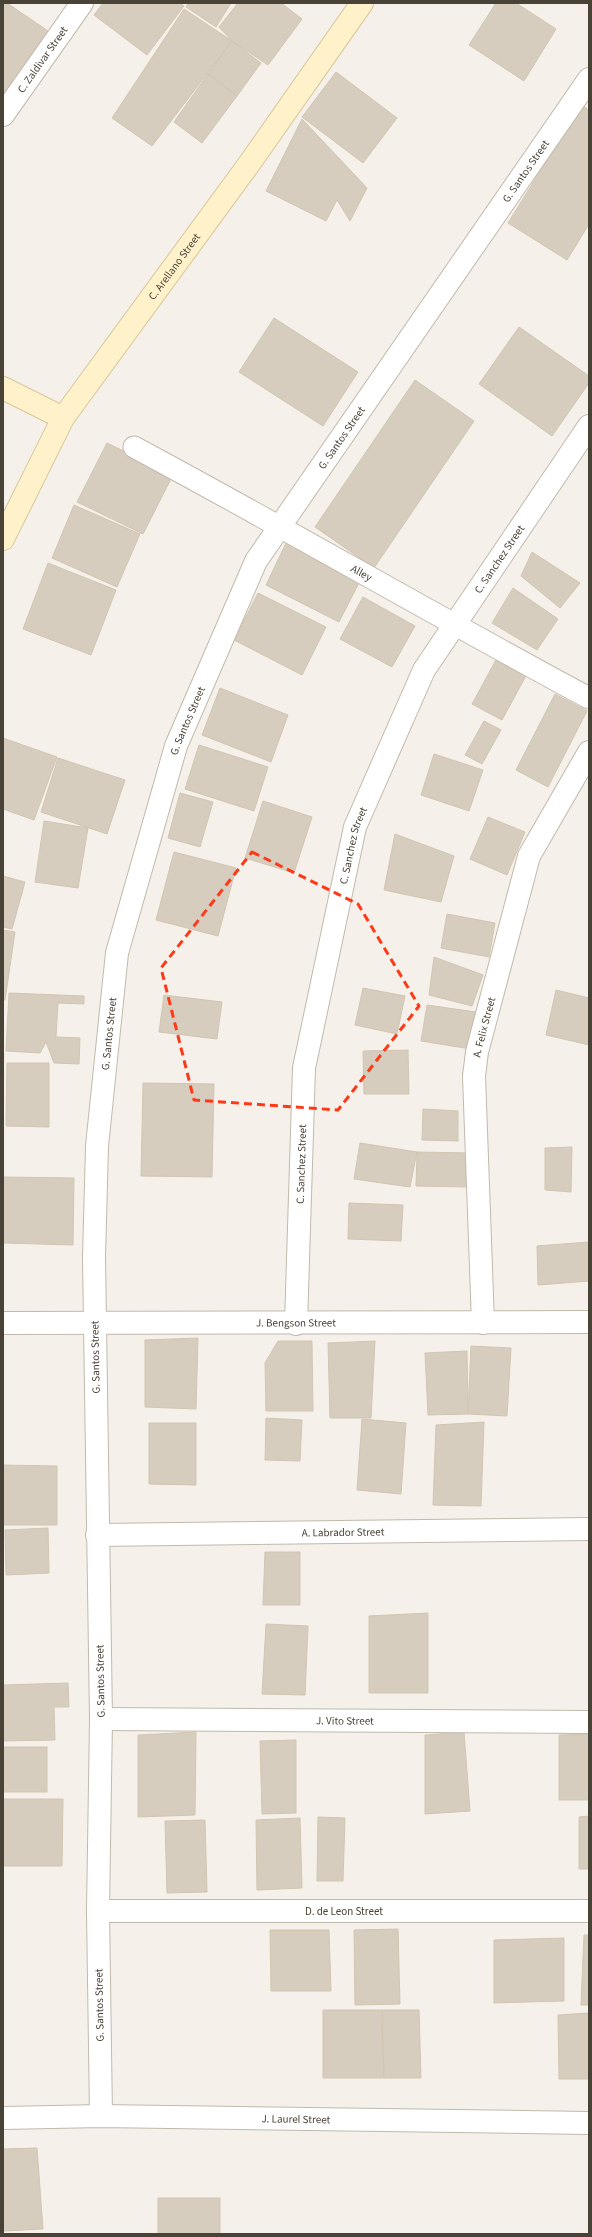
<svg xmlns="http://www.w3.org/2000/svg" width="592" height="2237" viewBox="0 0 592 2237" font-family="'Source Sans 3',sans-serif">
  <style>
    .building { fill: #d7cdbe; stroke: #d2c5b1 }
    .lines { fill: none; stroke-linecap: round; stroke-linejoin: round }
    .lane-casing { stroke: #c1b9ac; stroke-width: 23 }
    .street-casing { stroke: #c1b9ac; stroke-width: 24 }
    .secondary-casing { stroke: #d6c699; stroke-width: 24 }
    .lane { stroke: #fff; stroke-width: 21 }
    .street { stroke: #fff; stroke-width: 22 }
    .secondary { stroke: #fff2ca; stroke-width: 22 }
    .marked { fill: none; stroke: #ff3817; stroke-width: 3; stroke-dasharray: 8 5; stroke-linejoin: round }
    .labels { text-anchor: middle; stroke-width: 3; stroke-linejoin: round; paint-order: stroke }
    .street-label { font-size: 11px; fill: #494237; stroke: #fff }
  </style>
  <rect width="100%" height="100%" fill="#f5f1ea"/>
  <g class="building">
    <polygon points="3,3 7,3 51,33 8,97 3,93"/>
    <polygon points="103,3 180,3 184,6 147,55 94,15"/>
    <polygon points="188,3 231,3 216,27 186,7"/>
    <polygon points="238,3 281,3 302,19 268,65 232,41 219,27"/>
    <polygon points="496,3 516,3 556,29 524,81 469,45"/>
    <polygon points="184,9 232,41 152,146 112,118"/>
    <polygon points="232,41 261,63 237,96 208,74"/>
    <polygon points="336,72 397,118 363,163 302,117"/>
    <polygon points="208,74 237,96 202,143 174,122"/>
    <polygon points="582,104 589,111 589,224 567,260 508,223"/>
    <polygon points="302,119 367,188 350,221 337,200 326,221 266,191"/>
    <polygon points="274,318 358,372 323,426 239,372"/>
    <polygon points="519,327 589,376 589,383 552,436 479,384"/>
    <polygon points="415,380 474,421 374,568 315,527"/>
    <polygon points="107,443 173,475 143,534 77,502"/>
    <polygon points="74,505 140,534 117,587 52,558"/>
    <polygon points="288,539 362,577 339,622 266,585"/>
    <polygon points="532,552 580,583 560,608 521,576"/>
    <polygon points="48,563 116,590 91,655 23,629"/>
    <polygon points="513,588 558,619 537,650 492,623"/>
    <polygon points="258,593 326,627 302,675 234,640"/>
    <polygon points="363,597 415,626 392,667 340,639"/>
    <polygon points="497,658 527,674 502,720 472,704"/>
    <polygon points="220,688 288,715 271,762 202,735"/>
    <polygon points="555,694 587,711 548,787 516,770"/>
    <polygon points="484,721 501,730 482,764 465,755"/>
    <polygon points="3,738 57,757 34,820 3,809"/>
    <polygon points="199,745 268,767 254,811 185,789"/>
    <polygon points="434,754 483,770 469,811 421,795"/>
    <polygon points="58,758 125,780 107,834 41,812"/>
    <polygon points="180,793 213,802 200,847 168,838"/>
    <polygon points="263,801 312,817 294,873 245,858"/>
    <polygon points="488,817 525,832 507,875 470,859"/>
    <polygon points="44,821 88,828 78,888 35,882"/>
    <polygon points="395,834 454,856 441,902 384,890"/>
    <polygon points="174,852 236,868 218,936 156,920"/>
    <polygon points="3,876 25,882 12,929 3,927"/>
    <polygon points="447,914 495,923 489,957 441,948"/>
    <polygon points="3,930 15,932 5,1000 3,1000"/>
    <polygon points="434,957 483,975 472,1006 429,995"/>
    <polygon points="363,988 405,996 397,1034 355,1025"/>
    <polygon points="556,990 589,998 589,1045 546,1035"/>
    <polygon points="9,993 84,996 84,1004 58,1003 56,1037 80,1038 79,1064 54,1063 46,1042 40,1053 6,1051"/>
    <polygon points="164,995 222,1002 217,1039 159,1032"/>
    <polygon points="427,1005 483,1013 477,1050 421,1041"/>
    <polygon points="408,1050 409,1094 364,1094 363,1051"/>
    <polygon points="7,1063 49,1063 49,1127 6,1126"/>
    <polygon points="143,1083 214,1084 212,1177 141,1176"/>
    <polygon points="423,1109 458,1111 458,1141 422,1140"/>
    <polygon points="360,1143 417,1152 410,1187 354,1179"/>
    <polygon points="572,1147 571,1192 545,1190 545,1148"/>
    <polygon points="417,1152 470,1153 469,1187 416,1186"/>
    <polygon points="3,1177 74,1178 73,1245 3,1243"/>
    <polygon points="349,1203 403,1205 401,1241 348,1239"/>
    <polygon points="589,1242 589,1281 538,1285 537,1246"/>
    <polygon points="198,1338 196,1409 145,1407 145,1340"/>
    <polygon points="278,1341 312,1341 313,1411 266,1411 265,1363"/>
    <polygon points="375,1341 371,1418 330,1418 328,1343"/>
    <polygon points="471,1346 511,1348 507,1416 468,1414"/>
    <polygon points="467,1351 468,1414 428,1415 425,1353"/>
    <polygon points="266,1418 302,1420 300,1461 265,1460"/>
    <polygon points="362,1419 406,1423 401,1494 357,1490"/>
    <polygon points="484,1422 481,1506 433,1505 436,1425"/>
    <polygon points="149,1423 196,1423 196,1485 149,1484"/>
    <polygon points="3,1465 57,1466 57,1525 3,1525"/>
    <polygon points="48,1528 49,1573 6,1575 5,1530"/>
    <polygon points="265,1552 300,1552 300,1605 263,1605"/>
    <polygon points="428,1613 428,1693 369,1693 369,1616"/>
    <polygon points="266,1624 308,1626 305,1695 262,1694"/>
    <polygon points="68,1683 69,1707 54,1707 55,1740 3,1741 3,1685"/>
    <polygon points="196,1732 195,1815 138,1817 138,1735"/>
    <polygon points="464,1732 470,1811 425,1814 425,1735"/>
    <polygon points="589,1734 589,1800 559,1800 559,1735"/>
    <polygon points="296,1740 296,1813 262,1814 260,1741"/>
    <rect x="3" y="1747" width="44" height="45"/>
    <polygon points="3,1799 63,1799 62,1866 3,1866"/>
    <polygon points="589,1816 589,1869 579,1869 579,1817"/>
    <polygon points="318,1817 345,1818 343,1881 317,1881"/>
    <polygon points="300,1818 302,1888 257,1890 256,1820"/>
    <polygon points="205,1820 207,1892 167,1893 165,1821"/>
    <polygon points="398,1929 400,2004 355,2005 354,1930"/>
    <polygon points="270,1930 329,1930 331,1991 271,1991"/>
    <polygon points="584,1935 589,1935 589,2005 581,2005"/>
    <polygon points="564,1938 564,2001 494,2003 494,1940"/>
    <polygon points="323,2010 382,2010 384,2078 323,2078"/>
    <polygon points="382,2010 419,2010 421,2078 384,2078"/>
    <polygon points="589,2013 589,2079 559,2079 558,2015"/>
    <polygon points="37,2148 43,2229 3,2231 3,2149"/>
    <rect x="158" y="2198" width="62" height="36"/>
  </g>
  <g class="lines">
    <g class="lane-casing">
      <g id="lane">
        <path id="s1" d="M134 447C287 529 436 616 589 698"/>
      </g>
    </g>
    <g class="street-casing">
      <g id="street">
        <path id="s2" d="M3 115 82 3"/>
        <path id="s3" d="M3 1323 589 1322"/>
        <path id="s4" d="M483 1323 474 1076 477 1052 529 856 589 752"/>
        <path id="s5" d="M296 1324 304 1068 355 827 424 670 589 426"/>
        <path id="s6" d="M97 1535 589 1529"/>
        <path id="s7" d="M101 1719 589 1722"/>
        <path id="s8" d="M98 1911H589"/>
        <path id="s9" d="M101 2116 98 1911 101 1719 94 1257 97 1146 117 953 176 746 256 561 589 79"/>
        <path id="s10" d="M3 2118 101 2116 589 2123"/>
      </g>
    </g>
    <g class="secondary-casing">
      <g id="secondary">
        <polyline points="3,388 63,418"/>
        <path id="s11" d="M3 539 63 418 249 164 362 3"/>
      </g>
    </g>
    <use href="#lane" class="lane"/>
    <use href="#street" class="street"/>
    <use href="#secondary" class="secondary"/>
  </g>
  <path class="marked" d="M252 852 358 904 419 1006 338 1110 194 1100 161 968Z"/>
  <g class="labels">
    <g class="street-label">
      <text dy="4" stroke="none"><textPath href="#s2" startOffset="68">C. Zaldivar Street</textPath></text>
      <text dy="4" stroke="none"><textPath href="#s9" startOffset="2055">G. Santos Street</textPath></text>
      <text dy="4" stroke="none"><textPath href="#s11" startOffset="323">C. Arellano Street</textPath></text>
      <text dy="4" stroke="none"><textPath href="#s9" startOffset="1731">G. Santos Street</textPath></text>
      <text dy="4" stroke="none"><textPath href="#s5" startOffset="808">C. Sanchez Street</textPath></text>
      <text dy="4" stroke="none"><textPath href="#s1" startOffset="260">Alley</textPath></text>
      <text dy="4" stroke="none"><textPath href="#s9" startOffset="1407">G. Santos Street</textPath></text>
      <text dy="4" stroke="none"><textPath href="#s5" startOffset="484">C. Sanchez Street</textPath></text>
      <text dy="4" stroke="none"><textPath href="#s4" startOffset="297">A. Felix Street</textPath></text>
      <text dy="4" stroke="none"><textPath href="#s9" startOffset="1083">G. Santos Street</textPath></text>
      <text dy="4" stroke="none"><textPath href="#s5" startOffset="160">C. Sanchez Street</textPath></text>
      <text dy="4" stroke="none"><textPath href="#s3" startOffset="293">J. Bengson Street</textPath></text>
      <text transform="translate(95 1357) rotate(-91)" y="4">G. Santos Street</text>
      <text dy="4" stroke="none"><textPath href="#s6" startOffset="246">A. Labrador Street</textPath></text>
      <text transform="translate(100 1681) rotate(-91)" y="4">G. Santos Street</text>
      <text dy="4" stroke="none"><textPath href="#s7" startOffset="244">J. Vito Street</textPath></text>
      <text dy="4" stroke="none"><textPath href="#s8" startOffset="246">D. de Leon Street</textPath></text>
      <text transform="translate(99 2005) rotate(-91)" y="4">G. Santos Street</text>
      <text dy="4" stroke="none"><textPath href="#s10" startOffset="293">J. Laurel Street</textPath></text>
    </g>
  </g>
  <rect width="592" height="2237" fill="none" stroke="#494237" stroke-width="8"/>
</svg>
